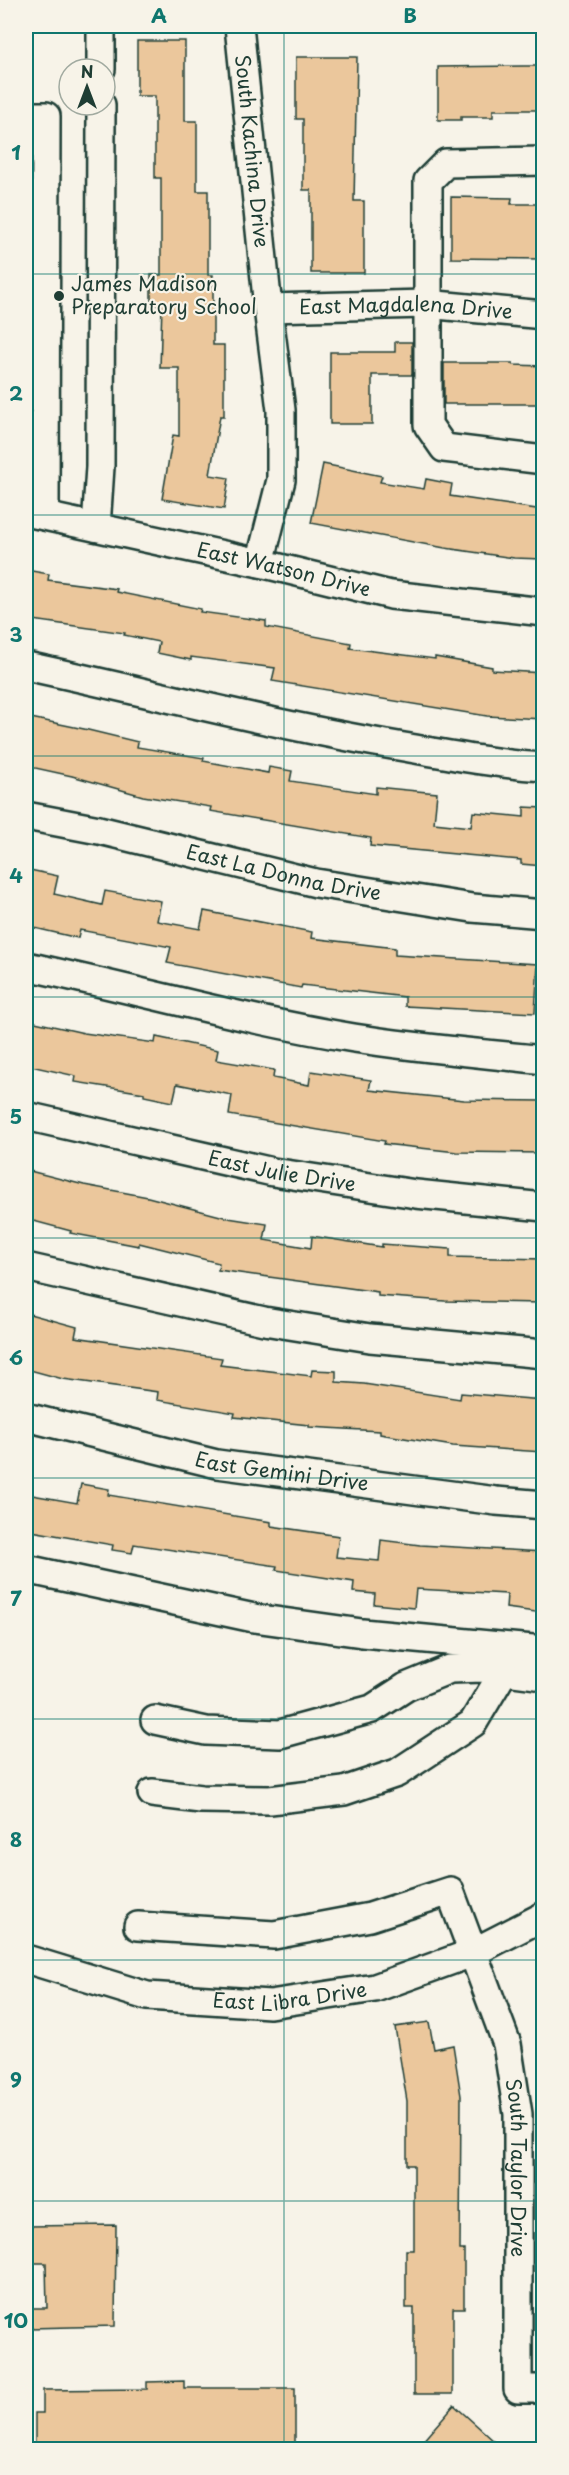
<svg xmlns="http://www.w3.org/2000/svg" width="569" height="2475" viewBox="0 0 569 2475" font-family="'Playpen Sans',sans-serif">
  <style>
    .building { fill: #ebc79c; stroke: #1f3d34; stroke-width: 1.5 }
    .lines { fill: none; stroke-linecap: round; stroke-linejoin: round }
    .minor-casing { stroke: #1f3d34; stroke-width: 32 }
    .minor { stroke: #f7f3e8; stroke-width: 27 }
    .grid { fill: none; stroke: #0f766e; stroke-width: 1.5; stroke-opacity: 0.55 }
    .poi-dot { fill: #1f3d34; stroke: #f7f3e8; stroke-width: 2 }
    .labels { text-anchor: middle; stroke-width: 4.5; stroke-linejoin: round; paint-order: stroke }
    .street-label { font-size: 20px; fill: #1f3d34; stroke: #f7f3e8 }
    .poi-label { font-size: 20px; fill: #1f3d34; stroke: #f7f3e8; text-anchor: start }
    .neatline { fill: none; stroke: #0f766e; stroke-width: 2 }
    .grid-label { font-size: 20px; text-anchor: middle; font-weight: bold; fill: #0f766e }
  </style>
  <rect width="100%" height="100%" fill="#f7f3e8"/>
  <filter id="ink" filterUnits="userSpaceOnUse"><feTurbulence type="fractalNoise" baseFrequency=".0167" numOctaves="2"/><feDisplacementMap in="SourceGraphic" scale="12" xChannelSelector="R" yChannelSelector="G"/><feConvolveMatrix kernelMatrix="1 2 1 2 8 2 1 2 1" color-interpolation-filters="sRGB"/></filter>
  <g filter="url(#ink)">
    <g class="building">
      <polygon points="137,41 185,41 185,121 197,121 197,191 208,191 208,275 213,275 213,345 224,345 224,416 220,416 210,475 229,478 224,509 162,499 173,435 179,436 179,368 160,368 162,305 151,305 151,275 161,275 161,178 155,178 155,96 137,96"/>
      <polygon points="296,57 357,57 354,201 364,201 364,273 311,273 311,190 303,190 303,119 296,119"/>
      <polygon points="524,66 543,66 543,110 493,110 493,117 461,117 461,120 438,120 438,67"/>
      <polygon points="451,197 512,198 511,204 543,204 543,259 451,258"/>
      <polygon points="395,342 412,342 412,375 372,375 372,424 330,424 330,352 395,352"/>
      <polygon points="444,363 513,363 513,365 543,366 543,404 444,404"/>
      <polygon points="323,464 382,476 380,482 424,489 426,479 452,484 450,496 543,510 543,559 514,558 445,548 311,523"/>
      <polygon points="26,570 49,574 48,580 117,589 116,592 201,609 200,612 266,621 266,627 351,643 350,648 435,659 435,657 492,667 492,670 543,673 543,719 487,716 272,681 275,668 191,657 191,660 157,653 159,642 124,635 125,633 26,619"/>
      <polygon points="26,717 84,729 138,742 137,747 204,758 203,761 268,773 269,767 292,771 290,781 376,794 376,787 437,793 434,823 471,827 473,812 524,817 524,807 543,808 543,866 521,864 521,860 370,846 371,838 210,811 211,807 143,796 72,776 26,766"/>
      <polygon points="30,870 58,876 54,894 102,905 105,891 161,901 157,921 200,929 204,911 312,932 311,938 395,948 395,955 538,964 535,1013 405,1006 405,997 302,985 301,988 167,963 171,947 80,930 78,938 26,926 26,890"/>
      <polygon points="26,1020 84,1033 155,1043 156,1037 218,1050 216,1060 274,1070 273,1078 309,1085 311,1071 371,1080 369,1090 464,1100 543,1101 543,1153 457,1152 384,1144 385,1141 229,1115 232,1095 177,1084 173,1102 144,1096 144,1093 75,1082 76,1076 26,1065"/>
      <polygon points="26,1170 84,1185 148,1197 228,1218 267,1224 264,1240 311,1248 312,1236 382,1247 382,1244 450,1249 450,1257 543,1259 543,1303 445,1301 378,1296 378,1292 218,1270 219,1263 139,1243 139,1246 70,1233 71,1231 26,1219"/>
      <polygon points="26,1313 77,1327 75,1337 222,1358 220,1365 311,1376 312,1370 336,1371 336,1382 364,1384 460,1399 461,1393 543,1400 543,1452 453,1446 380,1434 380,1431 309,1427 309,1425 234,1417 235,1413 157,1400 158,1392 63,1379 26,1369"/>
      <polygon points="81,1484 109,1489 108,1495 271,1522 271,1526 339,1536 336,1557 379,1561 381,1540 420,1545 543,1552 543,1613 506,1608 507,1594 416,1589 414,1608 374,1604 375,1594 353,1592 354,1582 276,1570 277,1566 134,1544 132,1553 112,1550 113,1545 26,1530 26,1494 77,1503"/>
      <polygon points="429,2022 434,2049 453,2045 461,2096 460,2250 464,2250 464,2308 453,2308 453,2394 414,2394 414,2308 406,2308 406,2250 414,2250 414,2165 407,2165 407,2101 395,2027"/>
      <polygon points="116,2225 115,2326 29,2328 29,2308 47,2308 46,2263 26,2263 26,2226"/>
      <polygon points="184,2381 184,2388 295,2388 295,2450 35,2450 35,2413 43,2413 43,2390 147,2389 147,2382"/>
      <polygon points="454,2405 504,2450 415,2450"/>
    </g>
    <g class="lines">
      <g class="minor-casing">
        <g id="minor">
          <path id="s1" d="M239 26 268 308 281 410V480L260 563"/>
          <polyline points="101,69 101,26"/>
          <polyline points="26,116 46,116 45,516"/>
          <polyline points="544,161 446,163 428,181 428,425 444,448 544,460"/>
          <path id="s2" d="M268 308 426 304 544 315"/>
          <path id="s3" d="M26 512 260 563 391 595 544 612"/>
          <polyline points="96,527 100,467 101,105"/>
          <path d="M26 666C152 693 277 726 404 747 450 755 497 764 544 767"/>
          <path id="s4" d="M26 816 99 830 316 883 472 908 544 914"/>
          <path d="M26 966C135 989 243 1020 354 1038 416 1048 480 1053 544 1060"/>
          <path id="s5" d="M26 1116 273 1172 416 1194 544 1207"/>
          <polyline points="26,1267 264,1321 370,1338 544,1354"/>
          <path id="s6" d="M26 1417 217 1464 496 1501 544 1505"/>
          <polyline points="26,1569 254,1618 362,1633 544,1650"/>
          <polyline points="155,1720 206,1731 280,1734 372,1709 406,1687 450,1669 483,1668 544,1676"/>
          <polyline points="152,1793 201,1799 270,1800 344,1791 397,1773 473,1723 504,1671"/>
          <path id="s7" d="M138 1926 274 1935 370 1917 450 1891 507 2044 518 2114V2389H544"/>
          <path id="s8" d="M26 1959 147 1996 270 2004 375 1988 472 1953 544 1916"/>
        </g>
      </g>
      <use href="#minor" class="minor"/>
    </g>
  </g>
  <path class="grid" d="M284 26V2450M26 274H544M26 515H544M26 756H544M26 997H544M26 1238H544M26 1478H544M26 1719H544M26 1960H544M26 2201H544"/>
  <circle class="poi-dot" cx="59" cy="296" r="6"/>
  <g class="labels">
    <g class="street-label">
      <text dy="7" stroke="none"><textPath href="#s1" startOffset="126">South Kachina Drive</textPath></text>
      <text dy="7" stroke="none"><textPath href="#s2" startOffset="138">East Magdalena Drive</textPath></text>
      <text dy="7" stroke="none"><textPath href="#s3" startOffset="264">East Watson Drive</textPath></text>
      <text dy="7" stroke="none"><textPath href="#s4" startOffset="264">East La Donna Drive</textPath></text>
      <text dy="7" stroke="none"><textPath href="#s5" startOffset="262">East Julie Drive</textPath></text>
      <text dy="7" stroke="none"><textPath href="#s6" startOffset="262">East Gemini Drive</textPath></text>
      <text dy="7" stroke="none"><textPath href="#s8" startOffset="270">East Libra Drive</textPath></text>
      <text dy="7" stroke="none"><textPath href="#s7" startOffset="606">South Taylor Drive</textPath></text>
    </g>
    <g class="poi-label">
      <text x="71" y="291">James Madison<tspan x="71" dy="23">Preparatory School</tspan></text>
    </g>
  </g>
  <rect width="569" height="2475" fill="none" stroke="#f7f3e8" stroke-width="66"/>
  <g transform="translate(87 87)"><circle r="28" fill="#f7f3e8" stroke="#a1aaa0" stroke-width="1.5"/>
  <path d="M0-4.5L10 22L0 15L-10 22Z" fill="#1f3d34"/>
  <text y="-9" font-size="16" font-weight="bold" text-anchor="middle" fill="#1f3d34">N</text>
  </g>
  <rect x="33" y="33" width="503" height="2409" class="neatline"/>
  <g class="grid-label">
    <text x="159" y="23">A</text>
    <text x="410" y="23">B</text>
    <text x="16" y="160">1</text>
    <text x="16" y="401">2</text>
    <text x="16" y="642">3</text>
    <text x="16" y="883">4</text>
    <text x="16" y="1124">5</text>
    <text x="16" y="1365">6</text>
    <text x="16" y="1606">7</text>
    <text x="16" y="1847">8</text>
    <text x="16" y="2087">9</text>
    <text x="16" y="2328">10</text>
  </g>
</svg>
